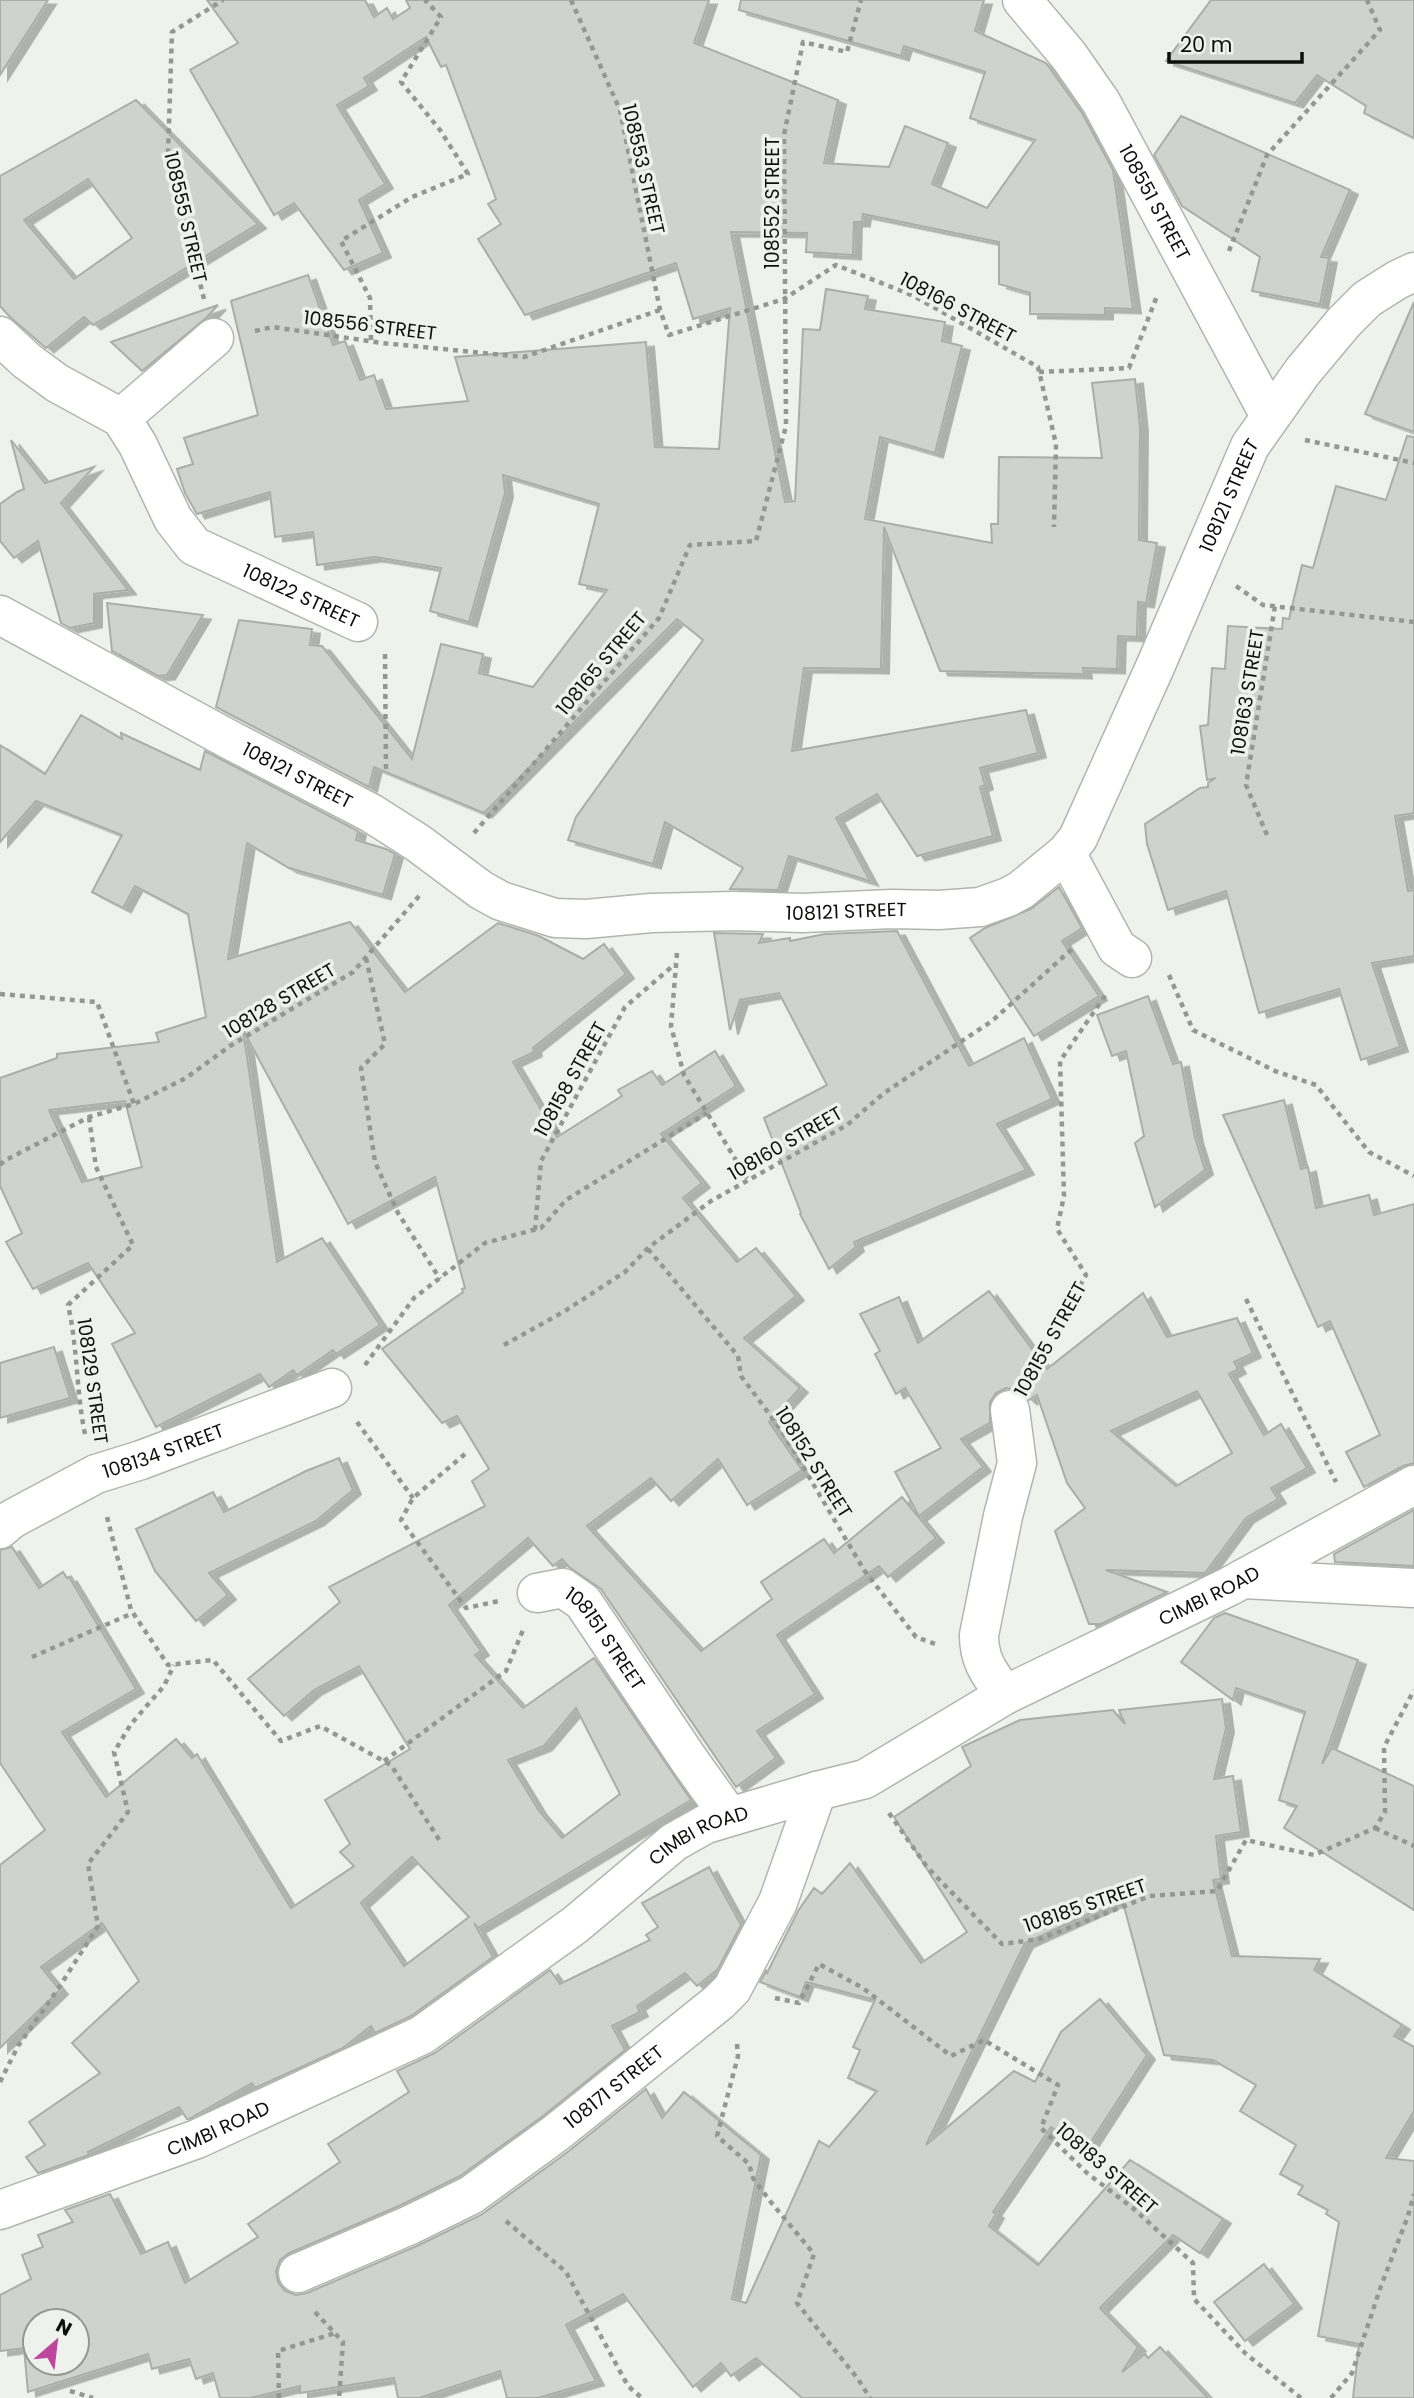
<svg xmlns="http://www.w3.org/2000/svg" width="1414" height="2398" viewBox="0 0 1414 2398" font-family="Poppins,sans-serif">
  <style>
    .building { fill: #d0d3cd; stroke: #aaaea8; stroke-width: 2; fill-rule: evenodd; filter: url(#shadow) }
    .lines { fill: none; stroke-linecap: round; stroke-linejoin: round }
    .minor-casing { stroke: #b2b5af; stroke-width: 41 }
    .path { stroke: #959792; stroke-width: 4.5; stroke-dasharray: 5 5; stroke-linecap: butt }
    .minor { stroke: #fff; stroke-width: 38 }
    .labels { text-anchor: middle; stroke-width: 7; stroke-linejoin: round; paint-order: stroke }
    .street-label { font-size: 19px; fill: #0e0f0d; stroke: #eff2ec }
  </style>
  <defs>
    <filter id="shadow"><feDropShadow dx="8" dy="4.5" stdDeviation="0" flood-color="#0004"/></filter>
  </defs>
  <rect width="100%" height="100%" fill="#eff2ec"/>
  <g class="building">
    <polygon points="0,0 48,0 0,75"/>
    <polygon points="207,0 365,0 374,17 387,8 393,19 410,8 406,0 709,0 694,43 838,100 824,163 889,167 905,126 948,143 932,184 987,208 1035,140 970,118 985,72 904,46 901,56 739,10 741,0 984,0 975,31 1046,63 1082,113 1113,170 1133,309 1105,308 1105,315 1030,314 1030,293 999,284 999,242 863,214 862,222 854,222 853,255 806,252 807,233 731,232 785,502 795,501 803,329 820,330 826,289 868,296 865,309 945,322 942,341 962,346 935,453 880,437 865,519 992,543 991,524 998,524 999,457 1102,458 1092,383 1135,379 1140,427 1139,540 1157,543 1146,603 1138,602 1137,637 1118,636 1117,669 1083,668 1084,674 940,671 884,527 881,669 804,668 792,751 1026,710 1038,753 980,768 985,785 980,787 993,836 917,856 877,794 836,818 870,881 789,856 778,890 730,889 743,868 665,822 653,864 568,840 576,817 703,640 677,619 484,813 374,767 369,787 216,707 239,620 312,629 310,645 322,646 412,759 441,644 483,654 479,673 533,687 607,590 579,584 599,504 503,475 505,493 469,622 430,611 441,568 375,557 317,565 313,532 275,537 270,492 197,514 185,493 177,469 193,464 184,438 258,415 231,301 308,275 333,345 345,341 360,380 374,375 386,409 468,401 455,357 646,342 655,447 719,449 730,308 693,319 676,263 525,315 478,239 501,224 488,204 496,199 446,65 441,67 426,37 364,78 369,86 337,105 385,184 359,200 383,253 344,270 294,203 274,215 190,70 238,43"/>
    <polygon points="1211,0 1414,0 1414,138 1364,113 1366,106 1317,75 1295,103 1166,61"/>
    <path d="M136 100 258 224 93 325 84 317 46 348 10 317 0 306V176ZM88 179 132 238 74 279 24 220Z"/>
    <polygon points="1181,116 1350,190 1321,257 1329,258 1320,304 1252,291 1260,257 1182,206 1154,155"/>
    <polygon points="1414,302 1414,432 1365,414"/>
    <polygon points="218,305 206,318 142,371 111,342"/>
    <polygon points="1407,436 1414,437 1414,813 1395,816 1408,891 1414,890 1414,956 1372,963 1400,1047 1361,1060 1339,989 1259,1013 1226,891 1168,910 1147,844 1145,824 1200,788 1208,787 1208,783 1216,778 1207,780 1200,726 1208,725 1212,668 1225,669 1228,626 1282,629 1283,618 1289,619 1302,565 1313,568 1336,486 1386,500"/>
    <polygon points="11,440 45,483 94,467 61,503 128,590 94,594 94,623 70,628 61,623 38,541 14,558 0,541 0,504 17,492 24,489"/>
    <polygon points="107,603 203,615 167,675 158,676 112,651"/>
    <path d="M81 715 122 739 121 733 200 770 205 751 358 831 356 840 386 849 395 854 383 895 289 868 247 843 228 959 350 922 405 992 498 923 539 936 583 959 604 944 626 974 533 1048 534 1052 513 1062 557 1137 622 1096 618 1090 652 1071 662 1085 715 1051 736 1086 661 1134 702 1183 683 1198 737 1262 756 1248 796 1296 744 1338 800 1388 769 1422 802 1470 747 1505 718 1459 671 1501 651 1478 587 1526 701 1651 772 1599 761 1582 824 1539 834 1553 902 1497 936 1538 888 1577 879 1566 777 1635 815 1694 757 1731 776 1758 736 1787 601 1589 569 1567 562 1559 553 1566 528 1538 449 1605 481 1651 475 1655 523 1708 594 1658 691 1800 478 1928 474 1923 493 1957 411 2016 375 2033 371 2026 343 2048 255 2088 252 2083 189 2119H187L179 2107 88 2152 89 2155 38 2173 26 2157 45 2145 29 2122 100 2073 72 2043 139 1981 102 1923 41 1967 60 1990 0 2048V1865L45 1830 0 1763V1550L12 1547 39 1588 63 1572 67 1578 69 1577 136 1689 62 1732 106 1797 176 1739 192 1758 197 1754 291 1908 354 1866 340 1852 350 1844 325 1800 410 1749 359 1666 314 1690 284 1716 248 1679 340 1602 329 1587 485 1506 472 1481 489 1469 457 1416 442 1423 382 1349 463 1292 462 1289 465 1288 435 1177 348 1224 243 1030 277 1262 322 1238 380 1325 336 1354 333 1350 297 1375 293 1370 269 1387 260 1374 156 1427 112 1344 135 1333 88 1263 33 1289 6 1242 22 1233 0 1186V1078L57 1058V1054L159 1042 156 1033 206 1017 188 914 135 886 123 908 92 892 122 835 36 801 0 842V745L45 774ZM125 1101 142 1167 82 1182 49 1110ZM576 1708 620 1794 562 1838 539 1811 508 1760 544 1746ZM412 1857 469 1917 404 1966 361 1903Z"/>
    <polygon points="1059,887 1082,928 1062,941 1099,996 1034,1036 970,938 985,928 1031,909"/>
    <polygon points="897,931 969,1066 1024,1038 1052,1099 997,1124 1026,1170 854,1242 856,1247 829,1269 800,1214 801,1213 764,1118 827,1085 779,993 740,1000 730,1030 714,933 763,934 759,943 790,938 790,941 825,934"/>
    <polygon points="1148,996 1173,1064 1181,1062 1195,1138 1205,1170 1155,1207 1135,1143 1144,1136 1126,1051 1112,1056 1097,1015"/>
    <polygon points="1284,1100 1301,1169 1308,1167 1316,1208 1369,1195 1374,1215 1414,1204 1414,1463 1403,1466 1364,1487 1346,1452 1380,1435 1330,1321 1318,1327 1223,1115"/>
    <path d="M989 1291 1047 1369 1143 1293 1167 1337 1237 1318 1253 1353 1234 1362 1238 1369 1229 1374 1264 1435 1281 1424 1307 1468 1271 1488 1278 1499 1246 1518 1205 1573 1106 1570 1167 1592 1101 1624H1089L1055 1531 1085 1508 1067 1483 1037 1395 1029 1400 1018 1390 1006 1388 996 1393 990 1402V1423L961 1439 983 1467 919 1516 895 1472 941 1448 905 1388 896 1394 875 1354 880 1351 860 1314 899 1297 918 1343ZM1197 1391 1232 1453 1176 1486 1111 1431Z"/>
    <polygon points="54,1347 70,1398 0,1418 0,1363"/>
    <polygon points="339,1458 353,1490 316,1521 209,1573 228,1595 196,1621 155,1571 136,1529 213,1492 224,1512 306,1471"/>
    <polygon points="1414,1510 1414,1566 1335,1562 1334,1554"/>
    <polygon points="1225,1613 1358,1660 1322,1764 1332,1748 1414,1786 1414,1910 1284,1828 1297,1806 1279,1800 1305,1712 1236,1688 1233,1700 1181,1662 1214,1618"/>
    <path d="M1222 1699 1226 1728 1214 1779 1233 1776 1241 1832 1216 1836 1221 1879 1213 1880 1232 1956 1320 1959 1314 1970 1402 2025 1394 2036 1414 2047V2111L1386 2158 1414 2161V2398H1353L1359 2344 1318 2336 1339 2222 1326 2214 1328 2210 1298 2194 1303 2186 1280 2174 1296 2145 1240 2111 1256 2085 1213 2060 1164 2055 1122 1899 1025 1943 926 2145 1014 2071 1035 2082 1061 2032 1100 1999 1147 2055 1087 2148 1051 2127 993 2212 996 2214 989 2226 1038 2265 1130 2160 1223 2219 1200 2253 1173 2235 1100 2308 1138 2347 1122 2372 1145 2354 1148 2358 1160 2347 1208 2398H802L756 2358 731 2376 721 2363 693 2387 623 2294 566 2325 596 2381 538 2398H507L500 2371 419 2398H398L394 2378 300 2393V2386L250 2398H220L213 2373 196 2379 189 2359 152 2369 148 2354 28 2392 24 2348 0 2351V2295L31 2279 22 2255 43 2247 38 2235 73 2222 65 2210 110 2194 141 2254 168 2242 185 2283 258 2237 248 2224 340 2162 328 2144 409 2092 397 2071 435 2053 550 1970 560 1984 650 1940 646 1935 658 1927 642 1903 709 1867 741 1925 718 1969 697 1986 685 1973 637 2006 640 2012 612 2026 625 2050 543 2116 460 2176 401 2205 289 2253 280 2260 276 2271 278 2282 285 2291 296 2295 307 2293 419 2245 481 2215 569 2151 646 2089 662 2118 684 2092 761 2155 732 2299 746 2303 819 2141 829 2147 877 2091 848 2078 860 2050 853 2047 875 2000 806 1982 800 1997 760 1982 766 1971 767 1973 798 1911 814 1888 822 1894 850 1863 921 1963 967 1932 894 1817 971 1766 962 1747 1020 1720 1113 1710 1125 1724 1119 1710ZM35 2321H77V2363H35Z"/>
    <polygon points="1264,2264 1294,2304 1245,2341 1214,2302"/>
  </g>
  <g class="lines">
    <g class="minor-casing">
      <g id="minor">
        <path id="s1" d="M1022 0 1069 56 1101 102 1270 416"/>
        <path id="s2" d="M0 336 27 361 57 383 121 418 138 445 173 519 194 546 358 622"/>
        <polyline points="121,418 214,338"/>
        <path id="s3" d="M0 615 232 741 371 813 418 843 481 890 501 901 555 918 586 919 651 913 734 911 802 913 892 909 939 910 980 907 1008 897 1021 890 1066 853 1078 838 1155 667 1250 446 1303 371 1344 322 1367 299 1397 280 1414 272"/>
        <polyline points="1066,853 1117,948 1132,958"/>
        <path id="s4" d="M0 1529 12 1519 96 1474 141 1460 332 1388"/>
        <polyline points="1243,1579 1414,1588"/>
        <path id="s5" d="M537 1593 563 1588 583 1602 689 1760 729 1816"/>
        <path d="M1005 1695C990 1674 979 1662 979 1635L1003 1516 1017 1463 1010 1410"/>
        <path id="s6" d="M0 2210 197 2139 422 2035 575 1925 674 1842 706 1824 817 1791 865 1779 1005 1695 1230 1586 1414 1485"/>
        <path id="s7" d="M298 2273 410 2225 471 2195 556 2133 719 2002 732 1989 778 1902 817 1791"/>
      </g>
    </g>
    <g class="path">
      <polyline points="571,0 620,110 660,310 669,335 784,299 836,265 914,296 1038,367 1056,444 1054,527"/>
      <polyline points="1229,251 1267,155 1380,30 1367,0"/>
      <polyline points="204,299 168,155 172,32 223,0"/>
      <polyline points="255,331 273,327 382,343 524,357 660,310"/>
      <polyline points="371,340 370,298 341,241 412,197 468,174 440,130 401,82 441,17 425,0"/>
      <polyline points="1039,372 1129,368 1157,296"/>
      <polyline points="1305,440 1414,463"/>
      <polyline points="1236,586 1263,605 1414,622"/>
      <polyline points="385,654 386,774"/>
      <polyline points="474,833 659,618 690,545 756,541 786,426 784,135 803,42 847,52 861,0"/>
      <polyline points="1267,835 1246,785 1275,606"/>
      <polyline points="677,953 671,1026 684,1075 748,1180"/>
      <polyline points="366,958 385,1044 361,1068 375,1162 398,1213 440,1279"/>
      <polyline points="1169,975 1193,1030 1275,1071 1316,1085 1369,1152 1414,1176"/>
      <polyline points="0,994 97,1002 134,1104"/>
      <polyline points="0,1165 4,1161 89,1117 134,1104 186,1078 230,1046 353,972 420,895"/>
      <polyline points="535,1230 541,1161 625,1007 675,964"/>
      <polyline points="648,1249 738,1356 741,1376 782,1431 864,1570 916,1637 938,1645"/>
      <polyline points="1246,1299 1336,1482"/>
      <polyline points="504,1345 565,1311 625,1272 648,1248 711,1201 847,1125 884,1093 992,1021 1072,949"/>
      <polyline points="365,1365 414,1298 485,1243 541,1228 566,1200 707,1113"/>
      <polyline points="1031,1373 1086,1275 1057,1229 1064,1196 1060,1061 1107,993"/>
      <polyline points="357,1422 413,1498"/>
      <path d="M85 1434C76 1392 78 1348 68 1305L133 1245 96 1167 89 1117"/>
      <polyline points="465,1454 413,1498 401,1520 466,1608 499,1601"/>
      <polyline points="107,1517 131,1610 168,1665 213,1660 281,1741 320,1726 391,1765 440,1841"/>
      <polyline points="32,1657 133,1613"/>
      <polyline points="384,1761 506,1671 523,1630"/>
      <polyline points="889,1813 927,1867 1002,1944 1040,1939 1150,1896 1217,1891 1246,1840 1314,1855 1375,1828 1385,1812 1384,1747 1414,1690"/>
      <polyline points="1375,1828 1414,1846"/>
      <polyline points="775,1998 799,2003 819,1964 863,1988 951,2056 984,2040 1058,2085 1041,2128 1087,2173 1134,2209 1193,2263 1194,2299 1246,2354 1301,2398"/>
      <polyline points="737,2044 738,2056 717,2136 749,2164 753,2178 770,2201 814,2254 797,2303 858,2379 870,2398"/>
      <polyline points="0,2082 18,2046 58,1989 98,1926 88,1864 128,1812 114,1752 131,1724 164,1686 174,1665"/>
      <polyline points="506,2221 566,2272 628,2386 642,2398"/>
      <polyline points="315,2312 343,2342 339,2398"/>
      <polyline points="70,2391 93,2398"/>
      <polyline points="279,2398 278,2351 335,2333"/>
      <polyline points="1331,2398 1352,2373 1381,2286 1408,2216 1414,2194"/>
    </g>
    <use href="#minor" class="minor"/>
  </g>
  <g class="labels">
    <g class="street-label">
      <text transform="translate(644 169) rotate(77)" y="7">108553 STREET</text>
      <text dy="7" stroke="none"><textPath href="#s1" startOffset="243">108551 STREET</textPath></text>
      <text transform="translate(772 203) rotate(-90)" y="7">108552 STREET</text>
      <text transform="translate(186 217) rotate(77)" y="7">108555 STREET</text>
      <text transform="translate(958 307) rotate(28)" y="7">108166 STREET</text>
      <text transform="translate(370 325) rotate(7)" y="7">108556 STREET</text>
      <text dy="7" stroke="none"><textPath href="#s3" startOffset="1556">108121 STREET</textPath></text>
      <text dy="7" stroke="none"><textPath href="#s2" startOffset="413">108122 STREET</textPath></text>
      <text transform="translate(601 663) rotate(-50)" y="7">108165 STREET</text>
      <text transform="translate(1247 692) rotate(-81)" y="7">108163 STREET</text>
      <text dy="7" stroke="none"><textPath href="#s3" startOffset="338">108121 STREET</textPath></text>
      <text dy="7" stroke="none"><textPath href="#s3" startOffset="926">108121 STREET</textPath></text>
      <text transform="translate(279 1000) rotate(-31)" y="7">108128 STREET</text>
      <text transform="translate(570 1079) rotate(-61)" y="7">108158 STREET</text>
      <text transform="translate(785 1143) rotate(-30)" y="7">108160 STREET</text>
      <text transform="translate(1050 1339) rotate(-61)" y="7">108155 STREET</text>
      <text transform="translate(93 1381) rotate(82)" y="7">108129 STREET</text>
      <text dy="7" stroke="none"><textPath href="#s4" startOffset="182">108134 STREET</textPath></text>
      <text transform="translate(814 1462) rotate(58)" y="7">108152 STREET</text>
      <text dy="7" stroke="none"><textPath href="#s6" startOffset="1367">CIMBI ROAD</textPath></text>
      <text dy="7" stroke="none"><textPath href="#s5" startOffset="93">108151 STREET</textPath></text>
      <text dy="7" stroke="none"><textPath href="#s6" startOffset="800">CIMBI ROAD</textPath></text>
      <text transform="translate(1085 1905) rotate(-19)" y="7">108185 STREET</text>
      <text dy="7" stroke="none"><textPath href="#s7" startOffset="369">108171 STREET</textPath></text>
      <text dy="7" stroke="none"><textPath href="#s6" startOffset="233">CIMBI ROAD</textPath></text>
      <text transform="translate(1107 2168) rotate(41)" y="7">108183 STREET</text>
    </g>
  </g>
  <g transform="translate(56 2342) rotate(28)"><circle r="33" fill="#eff2ec" stroke="#959793" stroke-width="2"/>
  <path d="M0-5L12 26L0 18L-12 26Z" fill="#be479d"/>
  <text y="-10" font-size="19" font-weight="bold" text-anchor="middle" fill="#0e0f0d">N</text>
  </g>
  <path d="M1169 52v10h133v-10" fill="none" stroke="#0e0f0d" stroke-width="3.5"/>
  <text x="1180" y="52" font-size="21" fill="#0e0f0d" stroke="#eff2ec" stroke-width="5" paint-order="stroke">20 m</text>
</svg>
